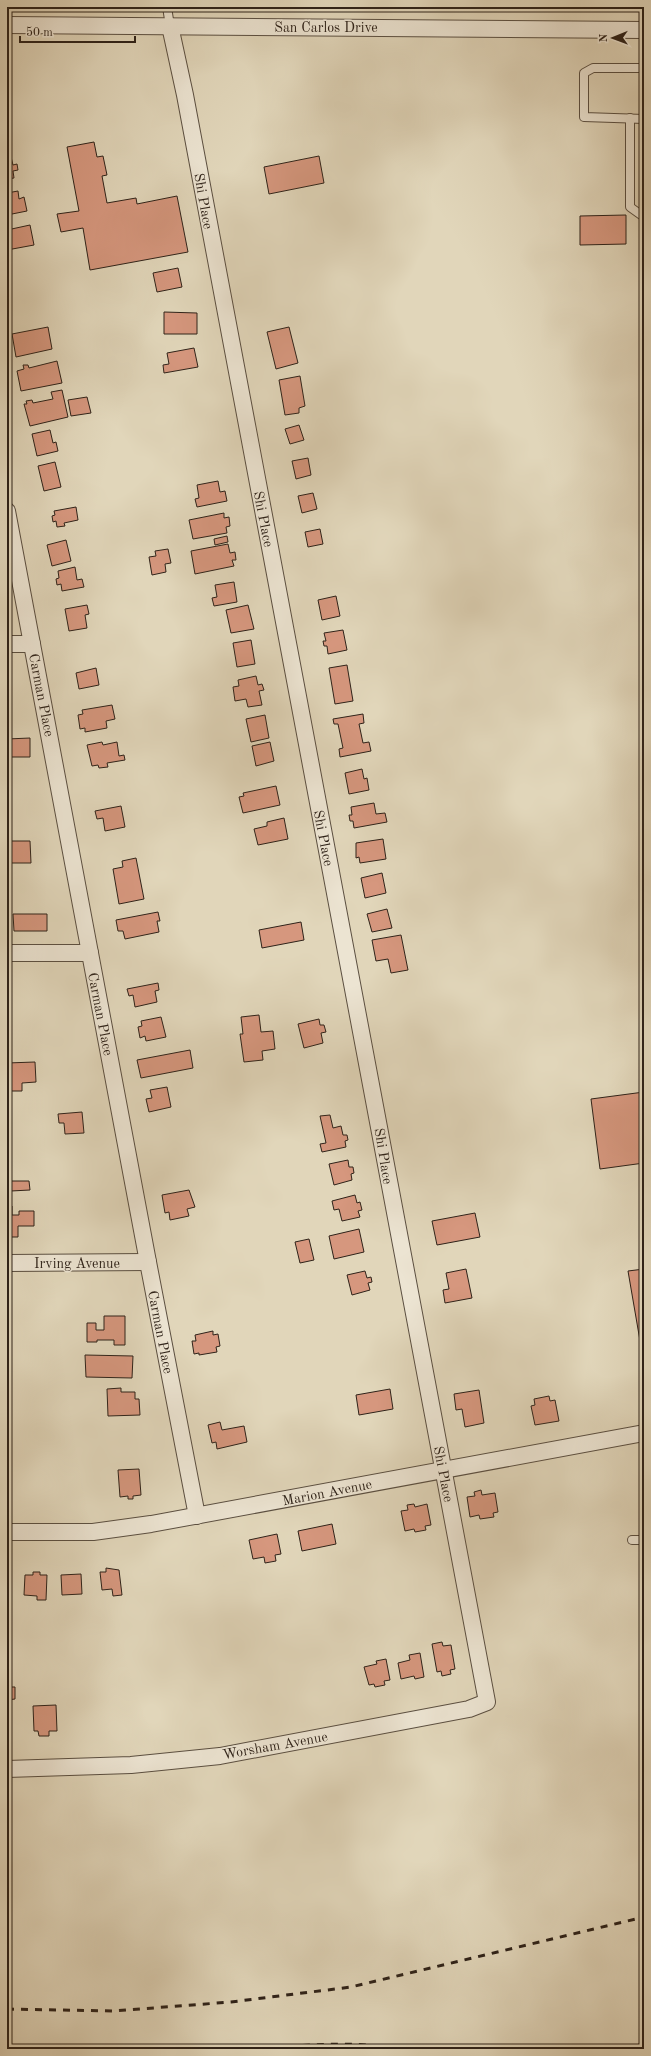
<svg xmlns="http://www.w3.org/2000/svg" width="651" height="2056" viewBox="0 0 651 2056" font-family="'Old Standard TT',serif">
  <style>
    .building { fill: #d6977e; stroke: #2e2219 }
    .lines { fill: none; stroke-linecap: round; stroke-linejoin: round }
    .lane-casing { stroke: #5b4f41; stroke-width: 10 }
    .street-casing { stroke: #5b4f41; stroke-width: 18 }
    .lane { stroke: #ece4d2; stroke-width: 8 }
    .street { stroke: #ece4d2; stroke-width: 16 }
    .rail { stroke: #2e2219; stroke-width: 3; stroke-dasharray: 7 7; stroke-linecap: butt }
    .labels { text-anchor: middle; stroke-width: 3; stroke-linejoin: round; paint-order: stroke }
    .street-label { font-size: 14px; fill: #2e2219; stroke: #ece4d2 }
  </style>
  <rect width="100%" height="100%" fill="#e1d6ba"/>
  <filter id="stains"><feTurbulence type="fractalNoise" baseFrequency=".005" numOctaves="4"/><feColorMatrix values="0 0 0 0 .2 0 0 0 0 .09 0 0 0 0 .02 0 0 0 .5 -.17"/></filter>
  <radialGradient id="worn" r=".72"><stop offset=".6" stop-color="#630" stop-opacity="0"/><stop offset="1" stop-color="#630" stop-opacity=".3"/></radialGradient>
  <g class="building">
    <polygon points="94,142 97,157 103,156 107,175 102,176 107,203 136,198 137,204 177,196 188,252 90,270 83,228 61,232 57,214 79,211 67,147"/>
    <polygon points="319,156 324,183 269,194 264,167"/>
    <polygon points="11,157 13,165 17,164 18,170 13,171 14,178 7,179 7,158"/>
    <polygon points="18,191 19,199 24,197 27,211 7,215 7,193"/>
    <polygon points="626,215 626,244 580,245 580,216"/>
    <polygon points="30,225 34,245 7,250 7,230"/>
    <polygon points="178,268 182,287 157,292 153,273"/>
    <polygon points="164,312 197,313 197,334 164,334"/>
    <polygon points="48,327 52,349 16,357 12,334"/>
    <polygon points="289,327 298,363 276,369 267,332"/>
    <polygon points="194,348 198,367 164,373 163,365 169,364 167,353"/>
    <polygon points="57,361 62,383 21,391 17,371 24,369 23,365 28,365 29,368"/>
    <polygon points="300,376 305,406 299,408 299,413 285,415 279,380"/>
    <polygon points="62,390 68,417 30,426 24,404 27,404 26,401 32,400 33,403 53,399 51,392"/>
    <polygon points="87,397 91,413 71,416 68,400"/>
    <polygon points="299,425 304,440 290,444 285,429"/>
    <polygon points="50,430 53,443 56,442 58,451 37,456 32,434"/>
    <polygon points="308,458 311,475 296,479 292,461"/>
    <polygon points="55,462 61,487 44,491 38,466"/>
    <polygon points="218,481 220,492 225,491 227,501 197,507 195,499 199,498 197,485"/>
    <polygon points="313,493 317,509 302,513 298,496"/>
    <polygon points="76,507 78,520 64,523 65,526 57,527 56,521 53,522 52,516 55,515 54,511"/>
    <polygon points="224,513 224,518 229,517 230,526 226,527 227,533 193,539 189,520"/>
    <polygon points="320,529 323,544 308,547 305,532"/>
    <polygon points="227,536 228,542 215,545 214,539"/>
    <polygon points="66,540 71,561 52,566 47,545"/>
    <polygon points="228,544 230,553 235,552 236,560 232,560 234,566 195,574 191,551"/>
    <polygon points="168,549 171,563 165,564 166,572 152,575 149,557 156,556 155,551"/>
    <polygon points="75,567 77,580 82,579 84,587 62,591 61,584 57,585 56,579 59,578 58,571"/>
    <polygon points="234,582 237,602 214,606 212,598 217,597 215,585"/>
    <polygon points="336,596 340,616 322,620 318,600"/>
    <polygon points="87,605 89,614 85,615 87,628 69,631 65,609"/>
    <polygon points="248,605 254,629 231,633 226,610"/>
    <polygon points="343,630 347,650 328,654 327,646 324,646 323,641 326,641 324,633"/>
    <polygon points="251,640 255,664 237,667 233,643"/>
    <polygon points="347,665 353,701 335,704 329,668"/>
    <polygon points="96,668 99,685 79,689 76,673"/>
    <polygon points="256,676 258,685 262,684 264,690 259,691 262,705 248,707 246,699 235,701 233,687 239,686 238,680"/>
    <polygon points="112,705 115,719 106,721 107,728 85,732 85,728 80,729 78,715 83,714 82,710"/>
    <polygon points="363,714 364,723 359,724 363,743 369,742 371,751 340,757 339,749 343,748 338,724 334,724 333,719"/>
    <polygon points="265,715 269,738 251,742 246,719"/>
    <polygon points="30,738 30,757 7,757 7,739"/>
    <polygon points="102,742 103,745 117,742 119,756 124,755 125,760 107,763 108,767 99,768 98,765 92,766 87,745"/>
    <polygon points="270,742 274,761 256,766 252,746"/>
    <polygon points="362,769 364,779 367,778 369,790 349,794 345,773"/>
    <polygon points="276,786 280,805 243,813 239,797 244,796 243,793"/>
    <polygon points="374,803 376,814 385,813 387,822 354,828 353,821 350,821 349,815 352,815 351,807"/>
    <polygon points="121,806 125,827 105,831 103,818 97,819 95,811"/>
    <polygon points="284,818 288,839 258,845 254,829 267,826 267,822"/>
    <polygon points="383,839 386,859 360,863 359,857 356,858 356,843"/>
    <polygon points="7,841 30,841 31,863 7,863"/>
    <polygon points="136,858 144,899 119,904 113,869 123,867 122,861"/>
    <polygon points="382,873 386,893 365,898 361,878"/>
    <polygon points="387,909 392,928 372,932 367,914"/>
    <polygon points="158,912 160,921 157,921 159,932 125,939 123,931 118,931 116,920"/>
    <polygon points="13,914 47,914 47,931 14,931"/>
    <polygon points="301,922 304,940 262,948 259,930"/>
    <polygon points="401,935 408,970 391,973 388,959 376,961 372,940"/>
    <polygon points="158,983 159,990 155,991 157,1002 135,1007 133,995 129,996 127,989"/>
    <polygon points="259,1015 261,1032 273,1031 275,1049 262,1051 263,1060 244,1062 240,1034 243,1034 241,1017"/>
    <polygon points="161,1017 166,1037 146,1041 145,1036 140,1038 138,1027 142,1026 141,1021"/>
    <polygon points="319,1019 320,1025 324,1025 326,1032 321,1033 323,1043 304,1048 298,1024"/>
    <polygon points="190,1050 193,1068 141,1078 137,1060"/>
    <polygon points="35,1062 36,1082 22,1083 22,1091 7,1091 7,1063"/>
    <polygon points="167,1087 171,1107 149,1112 146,1099 152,1098 150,1090"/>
    <polygon points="644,1092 644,1163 600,1169 591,1099"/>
    <polygon points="82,1112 84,1133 65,1134 64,1123 59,1123 58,1114"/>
    <polygon points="330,1115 333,1128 341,1126 343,1135 347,1135 348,1140 345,1141 346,1147 322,1152 320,1144 326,1143 320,1116"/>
    <polygon points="348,1160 349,1167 353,1167 354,1173 351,1174 352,1180 334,1185 329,1164"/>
    <polygon points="10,1181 29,1181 30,1190 11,1191"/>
    <polygon points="189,1190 195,1207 187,1209 189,1216 170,1220 169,1212 165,1213 162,1195"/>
    <polygon points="355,1195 357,1203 360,1202 362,1210 358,1211 360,1217 342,1221 339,1209 334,1210 332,1201"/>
    <polygon points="7,1206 12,1206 12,1215 19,1215 19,1211 34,1211 34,1226 18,1226 18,1237 7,1237"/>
    <polygon points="475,1213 480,1237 437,1245 432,1221"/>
    <polygon points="359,1229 364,1252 334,1259 329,1236"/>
    <polygon points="309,1239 314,1260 300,1263 295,1242"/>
    <polygon points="466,1269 472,1298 445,1303 443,1290 449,1289 446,1273"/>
    <polygon points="644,1269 644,1364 628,1271"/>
    <polygon points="365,1271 367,1278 371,1277 372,1282 368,1283 370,1290 352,1295 347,1275"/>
    <polygon points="104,1316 125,1316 125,1345 114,1345 114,1340 97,1340 97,1342 87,1342 87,1323 96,1323 96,1330 104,1330"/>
    <polygon points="213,1331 213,1335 218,1334 220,1346 216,1347 217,1352 199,1355 199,1353 194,1354 192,1341 196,1341 195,1335"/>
    <polygon points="85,1355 133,1356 132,1378 86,1377"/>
    <polygon points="121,1388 121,1392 135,1392 135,1399 139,1399 140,1415 108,1416 107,1389"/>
    <polygon points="390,1389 393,1409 359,1415 356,1395"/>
    <polygon points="479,1390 484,1423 465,1427 462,1409 456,1410 454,1394"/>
    <polygon points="549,1396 550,1401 555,1400 559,1421 535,1425 531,1406 535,1405 534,1399"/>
    <polygon points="220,1422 222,1430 244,1426 247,1442 217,1449 216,1442 212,1443 208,1425"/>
    <polygon points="139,1469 141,1495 133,1496 133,1499 128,1499 128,1496 120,1497 118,1470"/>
    <polygon points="481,1490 482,1495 495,1493 498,1512 493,1513 494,1517 480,1519 479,1515 470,1517 467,1497 475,1496 474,1492"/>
    <polygon points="414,1504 415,1507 427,1504 431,1525 425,1526 426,1530 415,1532 414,1529 405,1531 401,1511 408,1510 407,1505"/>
    <polygon points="332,1524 336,1544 302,1551 298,1531"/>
    <polygon points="277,1534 281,1554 275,1555 276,1561 265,1563 264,1557 253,1559 249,1540"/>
    <polygon points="106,1568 119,1570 122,1595 113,1596 112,1589 102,1590 100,1572 106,1572"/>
    <polygon points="33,1572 40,1572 40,1575 47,1575 46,1600 37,1600 37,1596 24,1595 25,1575 33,1575"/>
    <rect x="7" y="1573" width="4" height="26"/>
    <polygon points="81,1574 82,1594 62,1595 61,1575"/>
    <polygon points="442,1642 443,1646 451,1645 455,1669 450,1670 451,1674 442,1676 441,1671 437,1672 432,1644"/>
    <polygon points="420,1653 424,1677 415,1679 414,1676 401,1679 398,1663 410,1660 409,1655"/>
    <polygon points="386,1659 390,1680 384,1681 385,1685 375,1687 374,1684 369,1685 364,1667 377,1664 376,1661"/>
    <polygon points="7,1687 15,1687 15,1699 7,1700"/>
    <polygon points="56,1705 57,1731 49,1731 49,1736 39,1736 38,1731 34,1731 33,1706"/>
  </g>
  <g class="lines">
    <g class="lane-casing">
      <g id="lane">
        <polyline points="167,7 170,26"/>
        <polyline points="644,68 593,68 584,73 584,117 644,119"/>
        <polyline points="630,118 630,207 644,217"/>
        <polyline points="632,1540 644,1540"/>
        <polyline points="641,2049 644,2044"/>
      </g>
    </g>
    <g class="street-casing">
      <g id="street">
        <polyline points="7,25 644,30"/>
        <polyline points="7,511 148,1262 197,1516"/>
        <polyline points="7,644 32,644"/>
        <polyline points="7,953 90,953"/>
        <polyline points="7,1263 148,1262"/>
        <polyline points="7,1532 93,1532 151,1524 644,1433"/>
        <polyline points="7,1769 131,1765 220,1756 469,1709 487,1702 185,95 170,26"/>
      </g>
    </g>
    <use href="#lane" class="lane"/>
    <use href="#street" class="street"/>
    <g class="rail">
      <polyline points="7,2009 113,2011 231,2002 351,1987 644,1917"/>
      <path d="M247 2049C298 2046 351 2040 402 2049"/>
    </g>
  </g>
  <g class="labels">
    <g class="street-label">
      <text x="326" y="32">San Carlos Drive</text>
      <text transform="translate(204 201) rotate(80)" y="5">Shi Place</text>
      <text transform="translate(264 519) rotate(79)" y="5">Shi Place</text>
      <text transform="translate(42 695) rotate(79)" y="5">Carman Place</text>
      <text transform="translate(324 838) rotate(79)" y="5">Shi Place</text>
      <text transform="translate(101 1014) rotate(79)" y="5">Carman Place</text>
      <text transform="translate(384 1156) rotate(81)" y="5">Shi Place</text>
      <text x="77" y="1268">Irving Avenue</text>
      <text transform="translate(161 1332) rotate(79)" y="5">Carman Place</text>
      <text transform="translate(444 1474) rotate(79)" y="5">Shi Place</text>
      <text transform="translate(327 1492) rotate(-11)" y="5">Marion Avenue</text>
      <text transform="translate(275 1745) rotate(-10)" y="5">Worsham Avenue</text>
    </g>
  </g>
  <rect width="651" height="2056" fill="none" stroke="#e1d6ba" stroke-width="24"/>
  <rect x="8" y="8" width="635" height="2040" fill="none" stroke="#2e2219" stroke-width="2"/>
  <rect x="12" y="12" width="627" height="2032" fill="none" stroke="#2e2219"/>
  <g transform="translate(613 38) rotate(269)" stroke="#ece4d2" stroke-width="3" paint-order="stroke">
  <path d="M0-3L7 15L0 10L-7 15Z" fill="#2e2219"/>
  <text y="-6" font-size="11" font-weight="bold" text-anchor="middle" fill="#2e2219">N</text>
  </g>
  <path d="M20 36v6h115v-6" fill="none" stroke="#2e2219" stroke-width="2"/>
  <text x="26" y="36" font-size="12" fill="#2e2219" stroke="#ece4d2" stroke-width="3" paint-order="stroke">50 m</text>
  <rect width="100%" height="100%" filter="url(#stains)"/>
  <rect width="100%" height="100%" fill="url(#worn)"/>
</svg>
